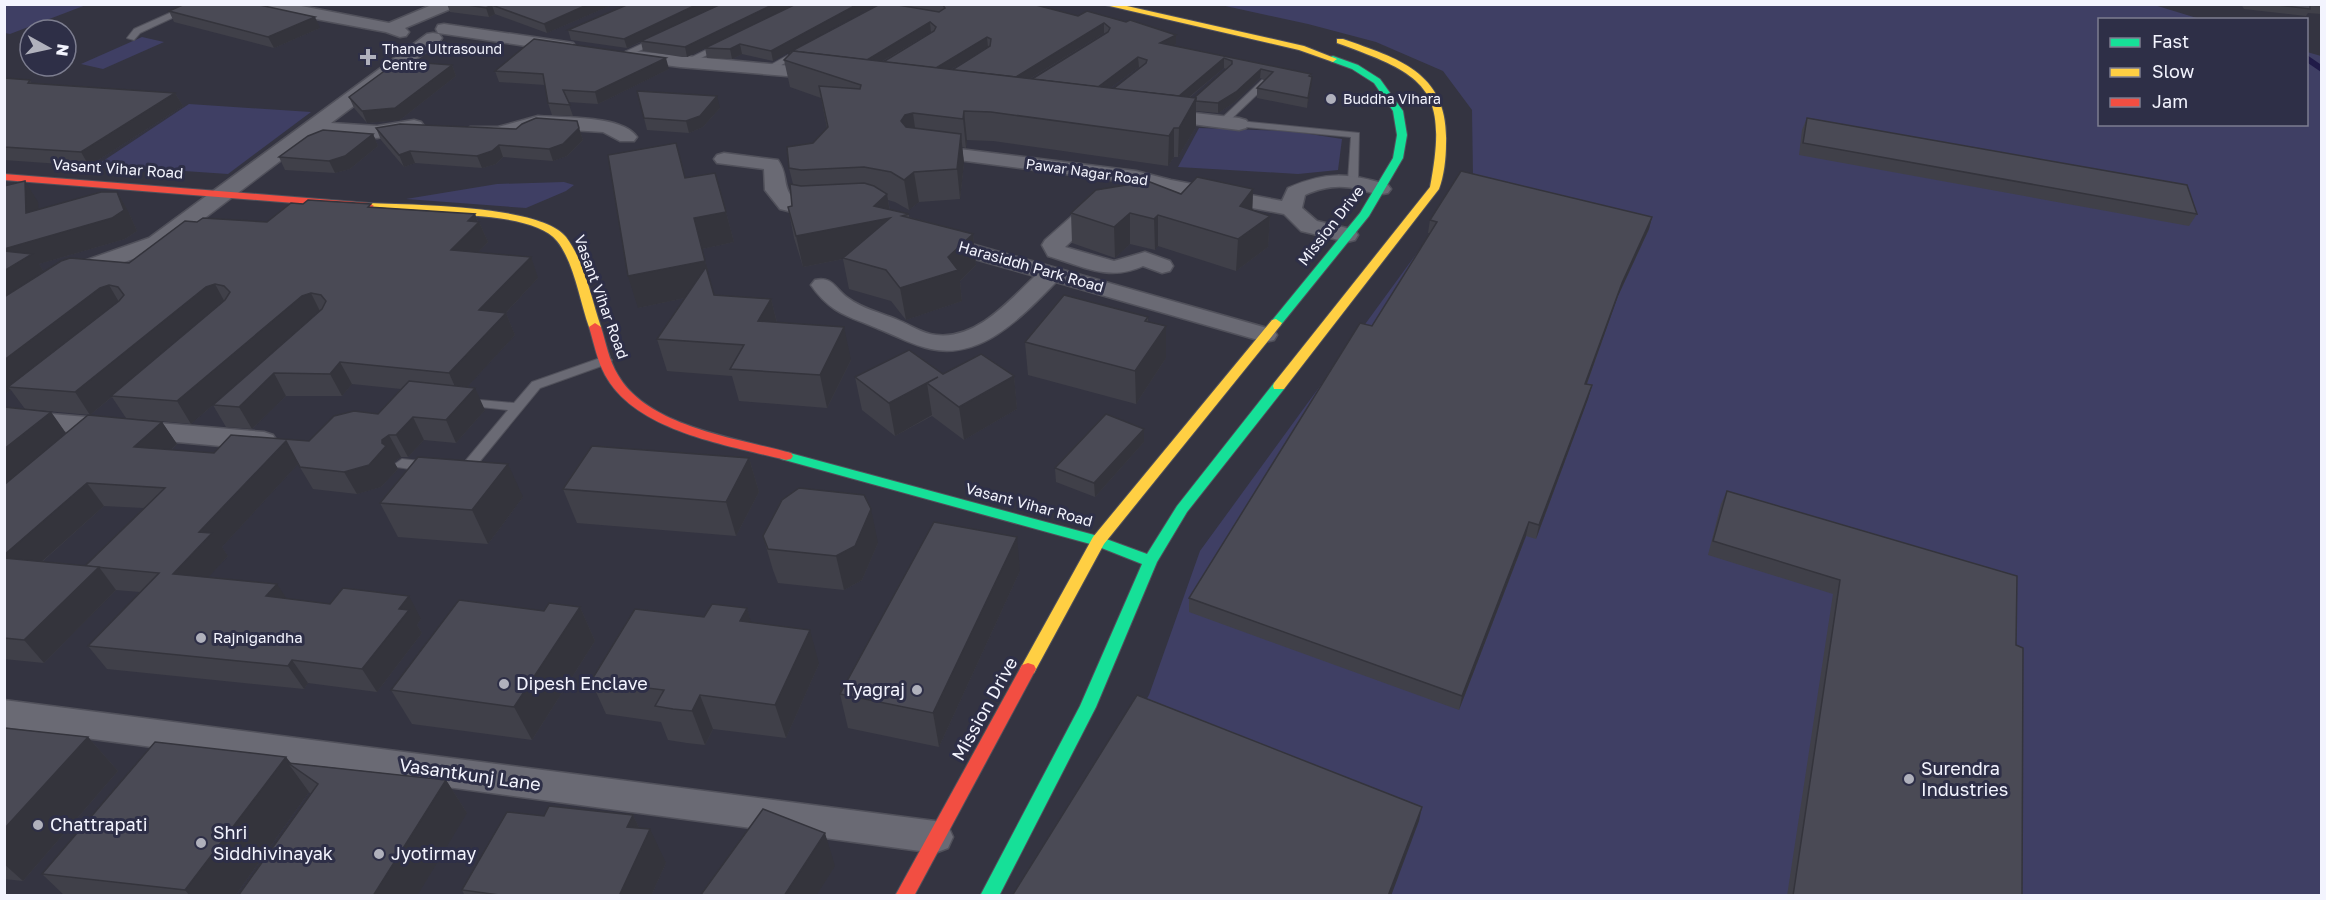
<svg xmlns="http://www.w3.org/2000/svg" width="2326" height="900" viewBox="0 0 2326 900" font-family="'Golos Text',sans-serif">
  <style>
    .green { fill: #3f3f64 }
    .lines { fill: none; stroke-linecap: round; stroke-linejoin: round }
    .stream { stroke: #201b48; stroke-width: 6 }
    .lane-casing { stroke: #51515b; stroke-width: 2 }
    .street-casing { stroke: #51515b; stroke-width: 3 }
    .fast-casing { stroke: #51515b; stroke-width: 2 }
    .slow-casing { stroke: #51515b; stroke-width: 2 }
    .jam-casing { stroke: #51515b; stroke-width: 2 }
    .lane { fill: #6a6a74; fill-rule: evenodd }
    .street { fill: #6a6a74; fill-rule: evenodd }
    .fast { fill: #16e098; fill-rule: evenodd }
    .slow { fill: #ffcf43; fill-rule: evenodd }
    .jam { fill: #f24e42; fill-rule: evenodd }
    .wall { fill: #404049; fill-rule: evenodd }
    .shaded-wall { fill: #34343c }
    .building { fill: #4a4a55; stroke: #34343c; stroke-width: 1.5 }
    .poi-dot { fill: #b0b1bc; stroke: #2e2f47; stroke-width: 2 }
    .labels { text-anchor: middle; stroke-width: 6; stroke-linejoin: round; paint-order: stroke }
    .far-poi-label { font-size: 14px; fill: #f3f4fe; stroke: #2e2f47; text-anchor: start }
    .far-street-label { font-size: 14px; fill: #f3f4fe; stroke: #2e2f47 }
    .street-label { font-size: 15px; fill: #f3f4fe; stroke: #2e2f47 }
    .poi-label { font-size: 15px; fill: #f3f4fe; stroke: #2e2f47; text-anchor: start }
    .near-poi-label { font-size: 18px; fill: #f3f4fe; stroke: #2e2f47; text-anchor: start }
    .near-street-label { font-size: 18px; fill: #f3f4fe; stroke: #2e2f47 }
  </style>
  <rect width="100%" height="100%" fill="#343441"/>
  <g class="green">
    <polygon points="5,4 86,4 86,5 10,34 5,33"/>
    <polygon points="2151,4 2200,19 2100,20 2100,124 2306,124 2307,52 2321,56 2321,895 1033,896 1149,695 1200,551 1473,176 1472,110 1443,71 1376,42 1308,24 1221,5"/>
    <polygon points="142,37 164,42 103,69 81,64"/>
    <polygon points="189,104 311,112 228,174 97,165"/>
    <polygon points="1199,128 1290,131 1342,139 1338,170 1298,174 1178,167"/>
    <polygon points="564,182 574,185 566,191 526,208 406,199 497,184"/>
  </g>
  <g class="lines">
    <polyline class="stream" points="2306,58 2322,69"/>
    <g class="lane-casing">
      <g id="lane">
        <polygon points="190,4 202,4 140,33 134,40 127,38 134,29"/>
        <polygon points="659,36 663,39 662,41 625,57 618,55"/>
        <polygon points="718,44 725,46 685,66 678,64"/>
        <polygon points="799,49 802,50 802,54 772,70 765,68"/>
        <polygon points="1262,80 1270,82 1226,124 1220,124 1220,120"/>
        <polygon points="1239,121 1359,133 1358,180 1353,183 1348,180 1351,137 1236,126 1236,122"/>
        <polygon points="606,356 612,360 610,363 540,388 467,477 457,477 455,474 457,471 508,410 463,405 457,401 458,398 514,403 532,382"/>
        <polygon points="402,459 429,462 436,467 429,472 397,467 395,464"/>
      </g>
    </g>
    <g class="street-casing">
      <g id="street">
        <polygon points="254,4 291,4 389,23 434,4 457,4 455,7 405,28 409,32 406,36 400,37 386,32 262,9"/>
        <polygon points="444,24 567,42 573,43 576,47 573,51 567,52 438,33 436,29 438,25"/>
        <polygon points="433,33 439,34 442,38 439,42 331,123 377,126 414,120 421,122 424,126 421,130 377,138 317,133 165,248 72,280 64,278 61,273 64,268 149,238 427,34"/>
        <polygon points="632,51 823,69 829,70 832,74 829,78 823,79 680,67 626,60 623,56 626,52"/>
        <polygon points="1159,109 1239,118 1246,120 1249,124 1246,128 1239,130 1152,119 1150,115 1152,111"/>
        <path d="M538 116C563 118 622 115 637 137L634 141H620L603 132 539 128 498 139 470 135 467 131 470 127H498Z"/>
        <path d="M927 145 1136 171 1171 180 1282 201 1288 188C1326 171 1349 173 1388 185L1391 189 1388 193C1378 196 1370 192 1361 190 1340 184 1323 187 1305 195L1302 208 1317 221 1355 230 1358 235 1355 240 1347 242 1301 231 1284 214 1169 192 1135 183 920 155 917 151 920 147Z"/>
        <path d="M724 153 778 160C789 176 781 184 794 200L835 203 839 207 835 211C817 216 798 214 780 209L765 190 764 169 717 163 714 159 717 155Z"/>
        <path d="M1101 205 1109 206 1112 211 1109 216 1096 218 1065 247 1114 261 1145 252 1170 261 1173 266 1170 271 1162 273 1143 266C1109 282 1082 266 1048 256L1042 245 1045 240 1081 208Z"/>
        <path d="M940 235 1274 330 1277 335 1274 340 1265 342 1056 282C1023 315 983 360 931 349 912 345 897 336 879 329 849 316 831 314 811 285L815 280C833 276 835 289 848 298 862 309 882 313 898 320 910 325 923 334 936 335 976 340 1009 301 1035 276L932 247 929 242 932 237Z"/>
        <polygon points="4,410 264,432 273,435 277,441 273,447 264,450 4,426"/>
        <polygon points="4,700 935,821 948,826 953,837 948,848 935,853 4,727"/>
      </g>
    </g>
    <g class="fast-casing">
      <g id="fast">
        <polygon points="1333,56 1358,65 1380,79 1403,111 1407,135 1403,158 1369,216 1280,326 1276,327 1270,323 1360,213 1393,158 1397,135 1393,111 1374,83 1352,69 1330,61 1330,57"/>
        <polygon points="1279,382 1284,383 1285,386 1284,389 1187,512 1157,562 1096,707 999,896 980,896 1080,706 1142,564 1094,545 781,459 779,456 786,452 1098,536 1147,554 1177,506 1274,383"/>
      </g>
    </g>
    <g class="slow-casing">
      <g id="slow">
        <polygon points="1101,4 1118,4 1304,46 1337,59 1333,62 1299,50"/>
        <path d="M1337 39H1343C1400 59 1449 73 1446 144 1446 158 1444 176 1439 189L1284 389H1274L1273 386 1274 383 1430 187C1449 88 1426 75 1337 43Z"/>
        <path d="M369 203C410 205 541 205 566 237 585 262 591 298 601 327L595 331 589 327C580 302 574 262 557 241 529 206 409 218 365 208V204Z"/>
        <polygon points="1276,319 1282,323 1280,326 1104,544 1034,673 1028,675 1022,673 1020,669 1093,537 1272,320"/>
      </g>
    </g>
    <g class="jam-casing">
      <g id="jam">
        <polygon points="4,174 369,203 374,206 369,209 4,180"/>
        <path d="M595 323 601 327C606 343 609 361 618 375 648 427 737 438 791 453L793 456 791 459 786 460C728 445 636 432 605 375 597 360 594 343 589 327Z"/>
        <polygon points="1028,663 1034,665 1036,669 914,896 895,896 1022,665"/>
      </g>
    </g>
    <use href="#lane" class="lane"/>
    <use href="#street" class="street"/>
    <use href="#fast" class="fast"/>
    <use href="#slow" class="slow"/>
    <use href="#jam" class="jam"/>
  </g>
  <g class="wall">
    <polygon points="447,4 614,4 547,33 495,14 489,17 450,12"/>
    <polygon points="721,4 795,4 737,33 796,4 773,61 742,54 732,59 707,58 705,48 687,57 682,57 643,51 641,42 627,48 571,40 568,30"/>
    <path d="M896 4H1032L1078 16 1176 35V44L1173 46 1311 74V87L1307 108 1257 98V88L1265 80 1260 78 1235 102 1218 113 1196 111V127L1178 157H1174L1168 166 993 141 967 140 966 148 962 147 964 163 960 199 919 202 909 210 895 202 888 200 890 210 909 214V217L973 234 976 265 960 281 962 301 906 320 891 301 849 289 843 259 803 267 794 238 788 207 792 206 793 184 789 168 827 128 821 98 790 87 784 60 788 56V53L908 7ZM931 32 932 33 883 62H882ZM1104 33 1106 34 1032 79H1030ZM988 47H989L952 70H950ZM1139 67 1140 68 1113 89 1110 88ZM1224 68 1226 69 1194 98H1189Z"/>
    <polygon points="2241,4 2322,4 2322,14 2308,13 2306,16 2244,9"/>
    <polygon points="169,11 320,28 274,48 174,22"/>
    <polygon points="452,65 456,76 400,120 367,123 354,108 349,97"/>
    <polygon points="669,69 598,104 568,102 573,116 552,115 548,103 545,85 499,82 495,71"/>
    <polygon points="4,78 30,80 31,83 175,93 183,106 89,166 4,160"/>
    <polygon points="720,108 703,127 689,133 647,130 644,118"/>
    <polygon points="1807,118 2197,214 2189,226 1799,155 1802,130"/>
    <polygon points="376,128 516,129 579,128 583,140 567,156 553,161 503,157 496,164 482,168 415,163 404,167 381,140"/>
    <polygon points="373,134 378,146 350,169 335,173 285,170 279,157"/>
    <polygon points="685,178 726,212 734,242 702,249 714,296 771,299 777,322 851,360 827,408 739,401 732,376 667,371 657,339 685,298 638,308"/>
    <polygon points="1253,189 1252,210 1270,216 1268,247 1236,271 1158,246 1155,250 1130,244 1115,258 1072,243 1071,213 1181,194"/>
    <path d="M38 202V210L129 213 137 231 125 239 39 264 44 272 129 263 197 222H267L372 207 475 214 478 222H479L488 242 478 252 538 278 506 313 515 335 467 387 485 410 456 443 424 440 408 457H401L394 462 398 469 381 487 357 494 313 489 298 464 222 547 228 556 208 577 286 599 421 619 417 625 422 633 377 692 308 683 304 689 107 669 88 646 140 592 116 590 44 663 4 659V407L51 412 66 433 162 422 177 444 171 450 214 453 309 441 378 414 401 389 352 384 342 396H286L252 429 226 427 213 405 191 424 126 418 112 397 90 415 25 409 11 390 4 395ZM104 506 144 508 85 566 42 562Z"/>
    <polygon points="1652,217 1649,229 1618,296 1587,384 1592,385 1588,399 1536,539 1526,536 1459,710 1189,612 1189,598 1372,326 1430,233 1428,233 1430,220"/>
    <polygon points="1148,317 1148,321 1166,358 1136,404 1028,375 1025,342"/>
    <polygon points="943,374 1014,376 1017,409 964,440 932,416 895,436 862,410 855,377"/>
    <polygon points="1144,442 1095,497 1056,482 1055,468"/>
    <polygon points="749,458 759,492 736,536 577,523 563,489"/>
    <polygon points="1727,491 2016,645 2022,896 1787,896 1833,594 1708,555 1721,504"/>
    <polygon points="523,497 488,544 398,537 380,503"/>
    <polygon points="763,536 878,543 862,580 844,590 778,583 773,570"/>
    <polygon points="1020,571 939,747 848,728 840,694"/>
    <polygon points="580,607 595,641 532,740 412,724 391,690"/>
    <polygon points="747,608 751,623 819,664 786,738 713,729 705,745 687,743 668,740 661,722 606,714 591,681 704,617"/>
    <polygon points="4,728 88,737 118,771 23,881 4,879"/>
    <polygon points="286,757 291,763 446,780 467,813 311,794 309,792 235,896 65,896 42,874"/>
    <polygon points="633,815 639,828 666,863 651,896 465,896 462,890 544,816"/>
  </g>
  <g class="shaded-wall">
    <polygon points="589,4 614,4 547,33 544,24"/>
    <polygon points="698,4 721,4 627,48 624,39"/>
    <polygon points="774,4 795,4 687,57 685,47"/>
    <polygon points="858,4 877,4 773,61 771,51"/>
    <polygon points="492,5 495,14 489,17 486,8"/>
    <polygon points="315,17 320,28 274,48 268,37"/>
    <polygon points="930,22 931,32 864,72 863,62"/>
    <polygon points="1104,23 1104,33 1013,89 1012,79"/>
    <polygon points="1176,35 1176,44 1160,53 1160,43"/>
    <polygon points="987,37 988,47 933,80 932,70"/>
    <polygon points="740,44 742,54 732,59 730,49"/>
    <polygon points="1138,57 1139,67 1095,99 1095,89"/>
    <polygon points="666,58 669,69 598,104 595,92"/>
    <polygon points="1224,58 1224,68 1176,108 1176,98"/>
    <polygon points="452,65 456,76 400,120 367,123 362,111"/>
    <polygon points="1261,69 1260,78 1235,102 1218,113 1218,103"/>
    <polygon points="1312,77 1311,87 1307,108 1308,98"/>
    <polygon points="175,93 183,106 89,166 81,152"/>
    <polygon points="717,96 720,108 703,127 689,133 686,121"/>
    <polygon points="1196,98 1196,127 1178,157 1179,128"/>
    <polygon points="964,111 967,140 966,148 963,119"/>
    <polygon points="913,113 917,142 901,121 905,115"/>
    <polygon points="579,128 583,140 567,156 553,161 549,149"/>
    <polygon points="1174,128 1174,157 1168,166 1169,136"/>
    <polygon points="373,134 378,146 350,169 335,173 329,161"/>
    <polygon points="961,134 964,163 960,199 957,169"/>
    <polygon points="499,145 503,157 496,164 482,168 477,156"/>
    <polygon points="410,151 415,163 404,167 399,155"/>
    <polygon points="914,172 919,202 909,210 904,180"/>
    <polygon points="25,181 38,202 40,234 26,213"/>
    <polygon points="1253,189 1252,219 1240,206"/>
    <polygon points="117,192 129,213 137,231 125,239 39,264 46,275 4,302 4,249"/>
    <polygon points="887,194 892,225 843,258 843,259 803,267 796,236 874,206"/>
    <polygon points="726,212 734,242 702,249 722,327 713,292 638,308 628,276 694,218"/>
    <polygon points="1130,213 1130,244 1115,258 1114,227"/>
    <polygon points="475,214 478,223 479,222 488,242 460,271 451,250 468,221"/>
    <polygon points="1158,215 1158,246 1155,250 1154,219"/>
    <polygon points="1270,216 1268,247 1236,271 1238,239"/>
    <polygon points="1652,217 1649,229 1618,296 1582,397 1585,384 1622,283"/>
    <polygon points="973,234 976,265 960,281 962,301 906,320 900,288 948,257"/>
    <polygon points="531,257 538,278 488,332 479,310"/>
    <polygon points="215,284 227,306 219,308 90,415 75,392 206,287"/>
    <polygon points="109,285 122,307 8,387 11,390 4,395 4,360 100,288"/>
    <polygon points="311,293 322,315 314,317 191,424 177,401 302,296"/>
    <polygon points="771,299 779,331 758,321"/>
    <polygon points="506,313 515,335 459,396 449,373"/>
    <polygon points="1166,326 1166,358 1136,404 1135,371"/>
    <polygon points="844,327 851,360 827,408 820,375"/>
    <polygon points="340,362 352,384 342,396 330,374"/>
    <polygon points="274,373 286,396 252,429 239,407"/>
    <polygon points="1014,376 1017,409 964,440 959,407"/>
    <polygon points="927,383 932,415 895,436 889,403"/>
    <polygon points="1592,385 1588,399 1536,539 1539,525"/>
    <polygon points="475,388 485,410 456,443 446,420"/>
    <polygon points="51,412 67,435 4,486 4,449"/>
    <polygon points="413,417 424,440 408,457 396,435"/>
    <polygon points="162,422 177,444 150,469 134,447"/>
    <polygon points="1144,429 1144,442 1095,497 1094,483"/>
    <polygon points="389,435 401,457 394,462 398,469 381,487 357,494 344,472 382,443 382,440"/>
    <polygon points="286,441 299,463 222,547 228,556 190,597 173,574 199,532"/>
    <polygon points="749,458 759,492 736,536 726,502"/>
    <polygon points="508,464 523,497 488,544 472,510"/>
    <polygon points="87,483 104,506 20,581 4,562 4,555"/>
    <polygon points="871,509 878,543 862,580 844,590 836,556"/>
    <polygon points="1529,522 1526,536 1459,710 1462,696"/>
    <polygon points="1017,537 1020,571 939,747 933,713"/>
    <polygon points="99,567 116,590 44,663 24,640"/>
    <polygon points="277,584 292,607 266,596"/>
    <polygon points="409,596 421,619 417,625 422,633 377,692 362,669 399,609"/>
    <polygon points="580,607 595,641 532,740 514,707"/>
    <polygon points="747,608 757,642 740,621"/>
    <polygon points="810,630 819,664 786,738 775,705"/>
    <polygon points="292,660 308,683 304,689 288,666"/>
    <polygon points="700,695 713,729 705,745 692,711"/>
    <polygon points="88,737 118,771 23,881 4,864 4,829"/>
    <polygon points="286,757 294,768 288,763 309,792 235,896 190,896 185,890"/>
    <polygon points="446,780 467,813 417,896 373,896"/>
    <polygon points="1422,807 1419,821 1391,896 1388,896"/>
    <polygon points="633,815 645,841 650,829 666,863 651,896 619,896 627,827"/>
    <polygon points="825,833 835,866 816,896 784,896"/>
  </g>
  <g class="building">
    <polygon points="185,4 255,4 315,17 268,37 169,11"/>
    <polygon points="462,4 589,4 544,24 492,5 486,8"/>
    <polygon points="629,4 698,4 624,39 568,30"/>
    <polygon points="721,4 774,4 685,47 641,41"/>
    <polygon points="796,4 858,4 771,51 740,44 730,49 705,48"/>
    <polygon points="880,4 892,4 939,12 945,8 943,5 939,4 1032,4 1078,16 1087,11 1126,22 1130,20 1176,35 1160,43 1311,74 1309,76 1312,77 1308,98 1257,88 1273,72 1261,69 1236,92 1218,103 1196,101 1196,98 1194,98 1232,64 1232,61 1224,58 1179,96 1113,89 1146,63 1147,60 1138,57 1098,87 1032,79 1108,32 1110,28 1104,23 1016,77 952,70 990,46 991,39 987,37 936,68 883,62 934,31 936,27 930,22 867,60 793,51 791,54 788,53"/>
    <polygon points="2271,4 2322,4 2322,6 2310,5 2310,9"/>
    <polygon points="534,39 666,58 595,92 563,90 570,105 548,103 543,74 495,71"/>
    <polygon points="793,51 1196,98 1179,128 1174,128 1169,136 991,112 964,111 963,119 913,113 905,115 901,121 906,127 961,134 957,169 914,172 904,180 891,172 864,167 801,170 789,168 787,147 813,143 828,127 819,86 860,89 861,85 784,60"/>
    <polygon points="398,61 452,65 395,108 362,111 349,97"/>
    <polygon points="4,78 30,80 28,83 175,93 81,152 4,147"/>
    <polygon points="637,91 717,96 700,116 686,121 644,118"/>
    <polygon points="536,118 577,121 579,128 563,144 549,149 499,145 492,151 477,156 410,151 399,155 376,128 400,124 516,129 522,124"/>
    <polygon points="1807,118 2187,185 2197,214 1803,143"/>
    <polygon points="323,130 373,134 345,156 329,161 279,157 308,136"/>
    <polygon points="676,143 685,178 715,173 726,212 694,218 705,261 628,276 608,155"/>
    <polygon points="1461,171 1652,217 1622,283 1585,384 1592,385 1539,525 1529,522 1462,696 1189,598 1360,323 1372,326 1437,222 1430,220"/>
    <polygon points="1137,177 1181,194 1197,177 1253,189 1240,206 1270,216 1238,239 1158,215 1154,219 1130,213 1114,227 1071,213 1096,190 1126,185"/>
    <polygon points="25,181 26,213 101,192 117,192 124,210 112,218 4,249 4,186"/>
    <polygon points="864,183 874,186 887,194 874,206 909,214 902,216 973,234 948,257 958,270 900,288 886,270 843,258 890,218 796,236 788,207 792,206 790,184 801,186"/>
    <polygon points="308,200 371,204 368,207 475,214 468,221 479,222 451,250 531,257 479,310 506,313 449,373 340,362 330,374 274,373 239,407 213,405 322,309 326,301 321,295 311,293 302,296 177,401 111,396 225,300 230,292 224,286 215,284 206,287 75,392 8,387 119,301 124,295 118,287 109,285 100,288 4,360 4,297 61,261 70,258 129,263 185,221 197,222 203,218 267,222 291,203 303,204"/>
    <polygon points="4,251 32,254 4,271"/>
    <polygon points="706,267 714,295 771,299 758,321 844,327 820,375 730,369 744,345 657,339"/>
    <polygon points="1064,295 1148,317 1145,321 1166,326 1135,371 1025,342"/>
    <polygon points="909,350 943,374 981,354 1014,376 959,407 927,383 938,377 889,403 855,377"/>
    <polygon points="409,381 475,388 446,420 413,417 396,435 389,435 382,440 382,443 386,446 369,465 344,472 300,467 286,441 199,532 212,533 173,574 277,584 266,596 330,604 343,588 409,596 399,609 409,610 362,669 292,660 288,666 88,646 159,573 85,566 165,488 87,483 4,555 4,485 88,415 162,422 134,447 214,453 231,435 309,441 334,416 354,411 378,414"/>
    <polygon points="4,407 51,412 4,449"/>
    <polygon points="1106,414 1144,429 1094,483 1055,468"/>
    <polygon points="592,446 749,458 726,502 563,489"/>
    <polygon points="418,457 508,464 472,510 380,503"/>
    <polygon points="799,488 864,495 871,509 855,546 836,556 768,549 763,536 782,500"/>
    <polygon points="1727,491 2017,576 2016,645 2023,648 2022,896 1793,896 1840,580 1713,541"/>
    <polygon points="934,522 1017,537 933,713 840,694"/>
    <polygon points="4,558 99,567 24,640 4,638"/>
    <polygon points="459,600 544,611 549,603 580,607 514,707 391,690"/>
    <polygon points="712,604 747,608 740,621 810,630 775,705 700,695 692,711 673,709 655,706 664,690 591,681 635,609 704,617"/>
    <polygon points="1137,695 1422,807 1388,896 1012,896"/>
    <polygon points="4,728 88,737 4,829"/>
    <polygon points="155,742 286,757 185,890 42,874"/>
    <polygon points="288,763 446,780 373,896 238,896 318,784"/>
    <polygon points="549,806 633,815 627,827 650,829 619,896 507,896 462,890 507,812 544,816"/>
    <polygon points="763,809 825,833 784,896 700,896"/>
  </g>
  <g class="poi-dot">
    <path d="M365 48h6v6h6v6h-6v6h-6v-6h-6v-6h6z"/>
    <circle cx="1331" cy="99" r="6"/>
    <circle cx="201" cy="638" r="6"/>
    <circle cx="504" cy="684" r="6"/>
    <circle cx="917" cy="690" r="6"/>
    <circle cx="1909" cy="779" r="6"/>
    <circle cx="38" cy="825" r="6"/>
    <circle cx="201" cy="843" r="6"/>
    <circle cx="379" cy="854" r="6"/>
  </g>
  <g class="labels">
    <g class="far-poi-label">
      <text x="382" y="54">Thane Ultrasound<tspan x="382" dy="16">Centre</tspan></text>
      <text x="1343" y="104">Buddha Vihara</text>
    </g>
    <g class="far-street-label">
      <text transform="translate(1087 172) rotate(8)" y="5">Pawar Nagar Road</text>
    </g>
    <g class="street-label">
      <text transform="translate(118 169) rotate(4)" y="5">Vasant Vihar Road</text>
      <text transform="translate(1331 226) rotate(-52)" y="5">Mission Drive</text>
      <text transform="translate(1031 267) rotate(16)" y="5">Harasiddh Park Road</text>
      <text transform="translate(601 297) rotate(70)" y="5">Vasant Vihar Road</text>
      <text transform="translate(1029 505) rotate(15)" y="5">Vasant Vihar Road</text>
    </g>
    <g class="poi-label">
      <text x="213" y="643">Rajnigandha</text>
    </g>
    <g class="near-poi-label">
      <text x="516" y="690">Dipesh Enclave</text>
      <text x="905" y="696" text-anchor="end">Tyagraj</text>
      <text x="1921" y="775">Surendra<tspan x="1921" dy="21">Industries</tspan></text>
      <text x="50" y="831">Chattrapati</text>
      <text x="213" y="839">Shri<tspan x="213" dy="21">Siddhivinayak</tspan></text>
      <text x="391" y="860">Jyotirmay</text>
    </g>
    <g class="near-street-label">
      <text transform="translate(985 709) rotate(-61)" y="6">Mission Drive</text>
      <text transform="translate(470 775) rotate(8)" y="6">Vasantkunj Lane</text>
    </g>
  </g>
  <rect width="2326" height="900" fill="none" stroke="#f3f4fe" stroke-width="12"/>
  <rect x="2098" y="18" width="210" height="108" fill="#2e2f47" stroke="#7d7e90" stroke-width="1.5"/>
  <rect x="2110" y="38" width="30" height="9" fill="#16e098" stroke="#7d7e90" stroke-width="1.5"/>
  <text x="2152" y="48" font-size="18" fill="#f3f4fe">Fast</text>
  <rect x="2110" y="68" width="30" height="9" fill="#ffcf43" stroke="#7d7e90" stroke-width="1.5"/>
  <text x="2152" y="78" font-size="18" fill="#f3f4fe">Slow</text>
  <rect x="2110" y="98" width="30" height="9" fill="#f24e42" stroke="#7d7e90" stroke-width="1.5"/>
  <text x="2152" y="108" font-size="18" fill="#f3f4fe">Jam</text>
  <g transform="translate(48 48) rotate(98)"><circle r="28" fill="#2e2f47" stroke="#7d7e90" stroke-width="1.5"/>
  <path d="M0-4.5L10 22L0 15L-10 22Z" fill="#b0b1bc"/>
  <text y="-9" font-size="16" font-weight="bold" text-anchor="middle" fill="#f3f4fe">N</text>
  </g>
</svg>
